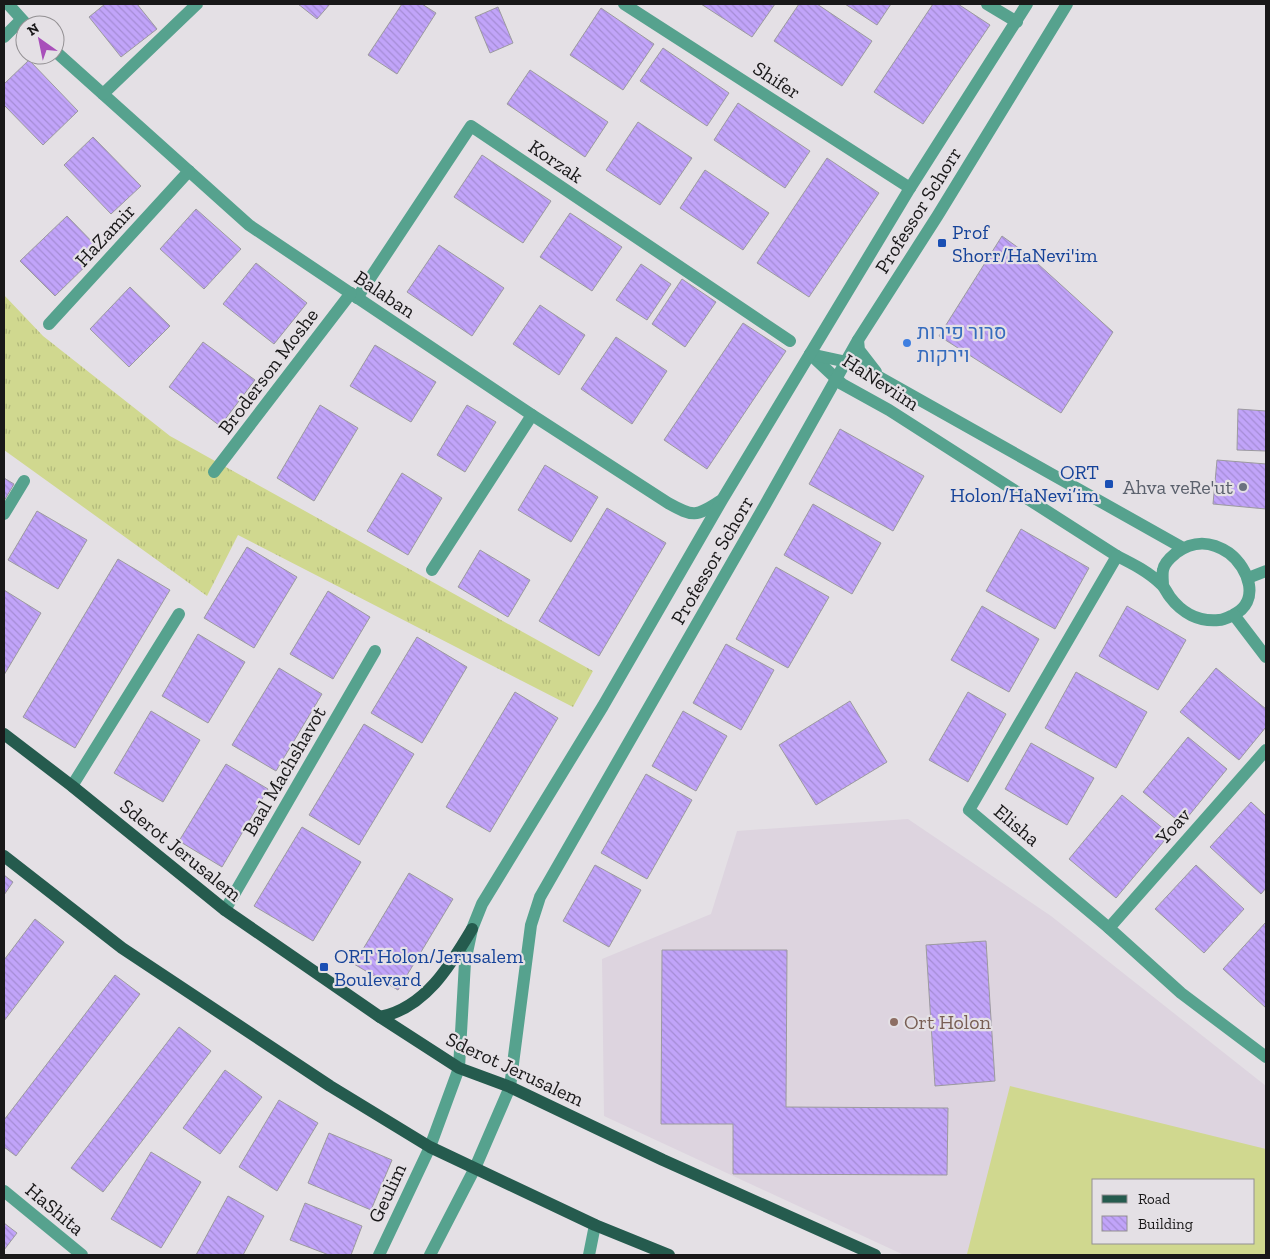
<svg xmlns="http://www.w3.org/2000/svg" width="1270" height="1259" viewBox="0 0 1270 1259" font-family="'Zilla Slab',Heebo,serif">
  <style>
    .built { fill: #ddd4df; fill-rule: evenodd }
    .grass { fill: url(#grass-tufts) }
    .pitch { fill: #d0d88f; fill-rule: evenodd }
    .building { fill: url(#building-back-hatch); stroke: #9c9a9f }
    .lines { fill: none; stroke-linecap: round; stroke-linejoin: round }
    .minor { stroke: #56a28e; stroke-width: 12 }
    .major { stroke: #255b4e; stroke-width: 12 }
    .transit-dot { fill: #1a4fb4; stroke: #e4e0e5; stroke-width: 2 }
    .shop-dot { fill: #3f7fe0; stroke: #e4e0e5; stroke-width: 2 }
    .worship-dot { fill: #6b7280; stroke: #e4e0e5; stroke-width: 2 }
    .education-dot { fill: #8d6e63; stroke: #e4e0e5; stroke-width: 2 }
    .labels { text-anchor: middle; stroke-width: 4.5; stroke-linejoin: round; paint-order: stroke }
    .street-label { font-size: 20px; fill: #191819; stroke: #e4e0e5 }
    .transit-label { font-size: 20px; fill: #164399; stroke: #e4e0e5; text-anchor: start }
    .shop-label { font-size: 20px; fill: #366cbe; stroke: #e4e0e5; text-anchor: start }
    .worship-label { font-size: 20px; fill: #5b616d; stroke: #e4e0e5; text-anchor: end }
    .education-label { font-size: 20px; fill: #785e54; stroke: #e4e0e5; text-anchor: start }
  </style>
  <defs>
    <pattern id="grass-tufts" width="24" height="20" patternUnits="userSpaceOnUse" patternTransform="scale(1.25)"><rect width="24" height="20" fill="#d0d88f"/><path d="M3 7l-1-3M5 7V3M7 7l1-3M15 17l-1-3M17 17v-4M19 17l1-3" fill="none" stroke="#b2b97b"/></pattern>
    <pattern id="building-back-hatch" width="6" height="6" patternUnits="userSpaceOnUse" patternTransform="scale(1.25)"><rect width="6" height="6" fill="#c1a4f9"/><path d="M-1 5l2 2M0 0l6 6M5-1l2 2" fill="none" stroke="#a58cd5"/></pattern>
  </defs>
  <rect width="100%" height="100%" fill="#e4e0e5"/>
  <path class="built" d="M908 819 1051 916 1266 1086V1255H904L604 1116 602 959 711 914 737 831ZM1094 1180H1254V1243H1094Z"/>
  <polygon class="grass" points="4,295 43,336 170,436 593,671 573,707 238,535 207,596 4,450"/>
  <path class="pitch" d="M1010 1086 1266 1149V1255L967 1254ZM1094 1180H1254V1243H1094Z"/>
  <g class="building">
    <polygon points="105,4 137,4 157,29 121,57 89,17"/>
    <polygon points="298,4 330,4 317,19"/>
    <polygon points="402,4 422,4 436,13 397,74 368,55"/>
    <polygon points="701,4 775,4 752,37"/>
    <polygon points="799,4 817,4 872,41 842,86 774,41"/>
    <polygon points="845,4 891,4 877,25"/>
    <polygon points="933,4 958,4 990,25 923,124 874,92"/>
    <polygon points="498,7 513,43 490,53 475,17"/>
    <polygon points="601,8 654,44 623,90 570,55"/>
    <polygon points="663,48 729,93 707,126 640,81"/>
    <polygon points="29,60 78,111 43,145 4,105 4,84"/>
    <polygon points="530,70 608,122 585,157 507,104"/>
    <polygon points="738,103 810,151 785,188 714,140"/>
    <polygon points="638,122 692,158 660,205 606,170"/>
    <polygon points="93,137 141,186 111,214 64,165"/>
    <polygon points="482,155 551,201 523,243 454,197"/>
    <polygon points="827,158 879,193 809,297 757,263"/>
    <polygon points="705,170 769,213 743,250 680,208"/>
    <polygon points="196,209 241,249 204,289 160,249"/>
    <polygon points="570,213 622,247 592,291 540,257"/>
    <polygon points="67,216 101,251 55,296 20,261"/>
    <polygon points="1002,236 1027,254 1113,332 1061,413 939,336"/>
    <polygon points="439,245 504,288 472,336 407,292"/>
    <polygon points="256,263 307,303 274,344 223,304"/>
    <polygon points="641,264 671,284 647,320 616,300"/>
    <polygon points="682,279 716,302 685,347 652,324"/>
    <polygon points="130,287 170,326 129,367 90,329"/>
    <polygon points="540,305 585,335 559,375 513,344"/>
    <polygon points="743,323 786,351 707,469 664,440"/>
    <polygon points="616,337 667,371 632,424 581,389"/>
    <polygon points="203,342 255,380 220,426 169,387"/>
    <polygon points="375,345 436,382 411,422 350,386"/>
    <polygon points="320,405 358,428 314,501 277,478"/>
    <polygon points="467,405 496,422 465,472 437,455"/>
    <polygon points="1238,409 1266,411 1266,451 1237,450"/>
    <polygon points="840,429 924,476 893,531 809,484"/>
    <polygon points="1217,460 1266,464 1266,509 1213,504"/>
    <polygon points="545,465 598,497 571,542 518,510"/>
    <polygon points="402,473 442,498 408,555 367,531"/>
    <polygon points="4,478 14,484 4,501"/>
    <polygon points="813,504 881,543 852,594 784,555"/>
    <polygon points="607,508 666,543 599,656 539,621"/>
    <polygon points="37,511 87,540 58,589 8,560"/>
    <polygon points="1021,529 1089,568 1055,629 986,591"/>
    <polygon points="247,547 297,577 254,648 204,618"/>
    <polygon points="480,550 530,580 508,617 458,587"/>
    <polygon points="118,559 170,590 75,748 23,717"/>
    <polygon points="776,567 829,597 788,668 736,639"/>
    <polygon points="4,590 41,613 4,675"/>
    <polygon points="328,591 370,617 333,679 290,654"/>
    <polygon points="982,606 1039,639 1009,692 951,660"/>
    <polygon points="1127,606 1186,640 1158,690 1099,656"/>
    <polygon points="198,634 245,662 208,723 162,696"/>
    <polygon points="417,637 467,667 422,743 371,713"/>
    <polygon points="726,644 774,670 741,730 693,703"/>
    <polygon points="279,668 322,694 276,771 232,745"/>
    <polygon points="1216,668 1266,709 1266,727 1239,760 1180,712"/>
    <polygon points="1076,672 1147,712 1116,768 1045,728"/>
    <polygon points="515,692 558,718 490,832 446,807"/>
    <polygon points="968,692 1006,714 968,782 929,760"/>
    <polygon points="850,701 887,762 816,805 779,745"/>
    <polygon points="151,711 200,740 163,802 114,773"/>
    <polygon points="683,711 727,736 696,791 652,766"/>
    <polygon points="364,724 414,754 359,845 309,815"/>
    <polygon points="1188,737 1227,769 1182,824 1143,792"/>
    <polygon points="1031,743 1094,778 1067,825 1005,789"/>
    <polygon points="226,764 268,789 222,867 179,841"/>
    <polygon points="646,774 692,800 647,879 601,853"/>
    <polygon points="1122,795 1170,834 1116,898 1069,859"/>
    <polygon points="1251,802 1266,816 1266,888 1261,894 1210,847"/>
    <polygon points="302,827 361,862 313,941 254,906"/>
    <polygon points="595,865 641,890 609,947 563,921"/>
    <polygon points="1196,865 1244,909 1204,953 1155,909"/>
    <polygon points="409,873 453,899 398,990 354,964"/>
    <polygon points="4,875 13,882 4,895"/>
    <polygon points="35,919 64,942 4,1021 4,960"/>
    <polygon points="1266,922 1266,1008 1223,969"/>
    <polygon points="986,941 995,1081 935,1086 926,945"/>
    <polygon points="662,950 787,950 786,1107 948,1108 947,1175 733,1174 733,1124 661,1124"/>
    <polygon points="115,975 140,994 16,1156 4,1147 4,1120"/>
    <polygon points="179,1027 211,1051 103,1192 71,1168"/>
    <polygon points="225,1070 262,1097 220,1154 183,1128"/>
    <polygon points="279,1100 318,1123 277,1191 239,1167"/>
    <polygon points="329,1133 392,1160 371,1210 308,1183"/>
    <polygon points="151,1152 201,1182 161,1248 111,1219"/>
    <polygon points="228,1196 264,1216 243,1255 196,1255"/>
    <polygon points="305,1203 362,1226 351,1255 329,1255 290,1240"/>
    <polygon points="4,1223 17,1233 4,1250"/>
  </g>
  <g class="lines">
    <g class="minor">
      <polyline points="8,4 27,25"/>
      <polyline points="624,4 910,188"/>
      <polyline points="987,4 1017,22"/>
      <polyline points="4,37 21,20"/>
      <path d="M55 51 249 225 532 415 668 503C693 517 696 517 720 501"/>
      <polyline points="103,94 197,4"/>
      <polyline points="357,298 471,126 790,341"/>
      <polyline points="49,324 189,171"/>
      <polyline points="858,340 859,350 876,372"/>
      <path d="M810 354 842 384 889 410 1117 556C1133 564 1149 572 1162 585 1165 588 1167 593 1170 597 1182 613 1199 622 1219 620 1224 620 1229 617 1233 615 1261 602 1249 568 1229 553 1211 541 1194 540 1176 553 1171 557 1164 563 1163 570 1162 575 1163 581 1163 586"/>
      <polyline points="810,354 856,364 1183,548"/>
      <polyline points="214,472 351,293"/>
      <polyline points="4,514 24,481"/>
      <polyline points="1117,556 969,810 1109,928 1181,993 1266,1057"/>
      <polyline points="432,570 532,415"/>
      <polyline points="1248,578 1266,571"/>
      <polyline points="1234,615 1266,657"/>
      <polyline points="72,786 179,614"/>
      <polyline points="225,910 375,651"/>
      <polyline points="1109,928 1266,750"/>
      <polyline points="4,1191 82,1255"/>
      <polyline points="379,1255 430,1147 459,1068 465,962 472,929 482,904 603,706 722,500 910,188 1027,4"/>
      <polyline points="430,1255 475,1168 510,1087 531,925 540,897 765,505 858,340 938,215 1067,4"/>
      <polyline points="589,1255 595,1225"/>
    </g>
    <g class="major">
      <polyline points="4,734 72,786 225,910 380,1017 459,1068 510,1087 663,1160 875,1255"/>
      <polyline points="4,856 122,948 330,1086 430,1147 595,1225 669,1255"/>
      <path d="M380 1017C425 1008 450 966 472 929"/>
    </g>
  </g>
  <g class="transit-dot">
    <rect x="937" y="238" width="10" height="10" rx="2.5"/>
    <rect x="1104" y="479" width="10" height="10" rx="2.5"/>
    <rect x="319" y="962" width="10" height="10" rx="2.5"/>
  </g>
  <circle class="shop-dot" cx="907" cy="343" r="5"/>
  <circle class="worship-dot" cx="1243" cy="487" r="5"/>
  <circle class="education-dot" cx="894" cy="1022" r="5"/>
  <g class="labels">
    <g class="street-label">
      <text transform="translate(777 80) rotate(33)" y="7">Shifer</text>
      <text transform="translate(556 161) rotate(34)" y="7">Korzak</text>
      <text transform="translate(918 210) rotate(-58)" y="7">Professor Schorr</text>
      <text transform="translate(105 235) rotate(-47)" y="7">HaZamir</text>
      <text transform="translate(385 294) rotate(34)" y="7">Balaban</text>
      <text transform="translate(268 371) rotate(-53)" y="7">Broderson Moshe</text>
      <text transform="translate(881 382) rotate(33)" y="7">HaNeviim</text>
      <text transform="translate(712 560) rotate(-60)" y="7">Professor Schorr</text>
      <text transform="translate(284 771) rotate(-60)" y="7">Baal Machshavot</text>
      <text transform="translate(1017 825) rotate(40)" y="7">Elisha</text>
      <text transform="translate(1173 826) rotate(-48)" y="7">Yoav</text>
      <text transform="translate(181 850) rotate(39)" y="7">Sderot Jerusalem</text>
      <text transform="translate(515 1069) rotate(25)" y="7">Sderot Jerusalem</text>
      <text transform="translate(387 1193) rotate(-65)" y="7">Geulim</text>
      <text transform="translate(55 1209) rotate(40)" y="7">HaShita</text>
    </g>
    <g class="transit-label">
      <text x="952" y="239">Prof<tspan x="952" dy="23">Shorr/HaNevi'im</tspan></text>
      <text x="1099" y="479" text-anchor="end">ORT<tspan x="1099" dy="23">Holon/HaNevi’im</tspan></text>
      <text x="334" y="963">ORT Holon/Jerusalem<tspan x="334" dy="23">Boulevard</tspan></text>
    </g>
    <g class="shop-label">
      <text x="917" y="339">סרור פירות<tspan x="917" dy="23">וירקות</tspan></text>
    </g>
    <g class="worship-label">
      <text x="1233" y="494">Ahva veRe'ut</text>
    </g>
    <g class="education-label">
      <text x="904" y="1029">Ort Holon</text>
    </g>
  </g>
  <rect width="1270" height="1259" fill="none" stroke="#191819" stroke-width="10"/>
  <rect x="1092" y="1179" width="162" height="65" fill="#e4e0e5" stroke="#939093"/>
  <rect x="1102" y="1195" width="25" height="8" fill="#255b4e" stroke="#939093"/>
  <text x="1138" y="1204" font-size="15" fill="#191819">Road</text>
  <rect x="1102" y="1216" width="25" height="15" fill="url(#building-back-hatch)" stroke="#939093"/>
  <text x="1138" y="1229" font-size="15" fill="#191819">Building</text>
  <g transform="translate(40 40) rotate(327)"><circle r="24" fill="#e4e0e5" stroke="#939093"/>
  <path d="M0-4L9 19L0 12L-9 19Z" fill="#a84fba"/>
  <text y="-8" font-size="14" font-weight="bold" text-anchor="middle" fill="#191819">N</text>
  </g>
</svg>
